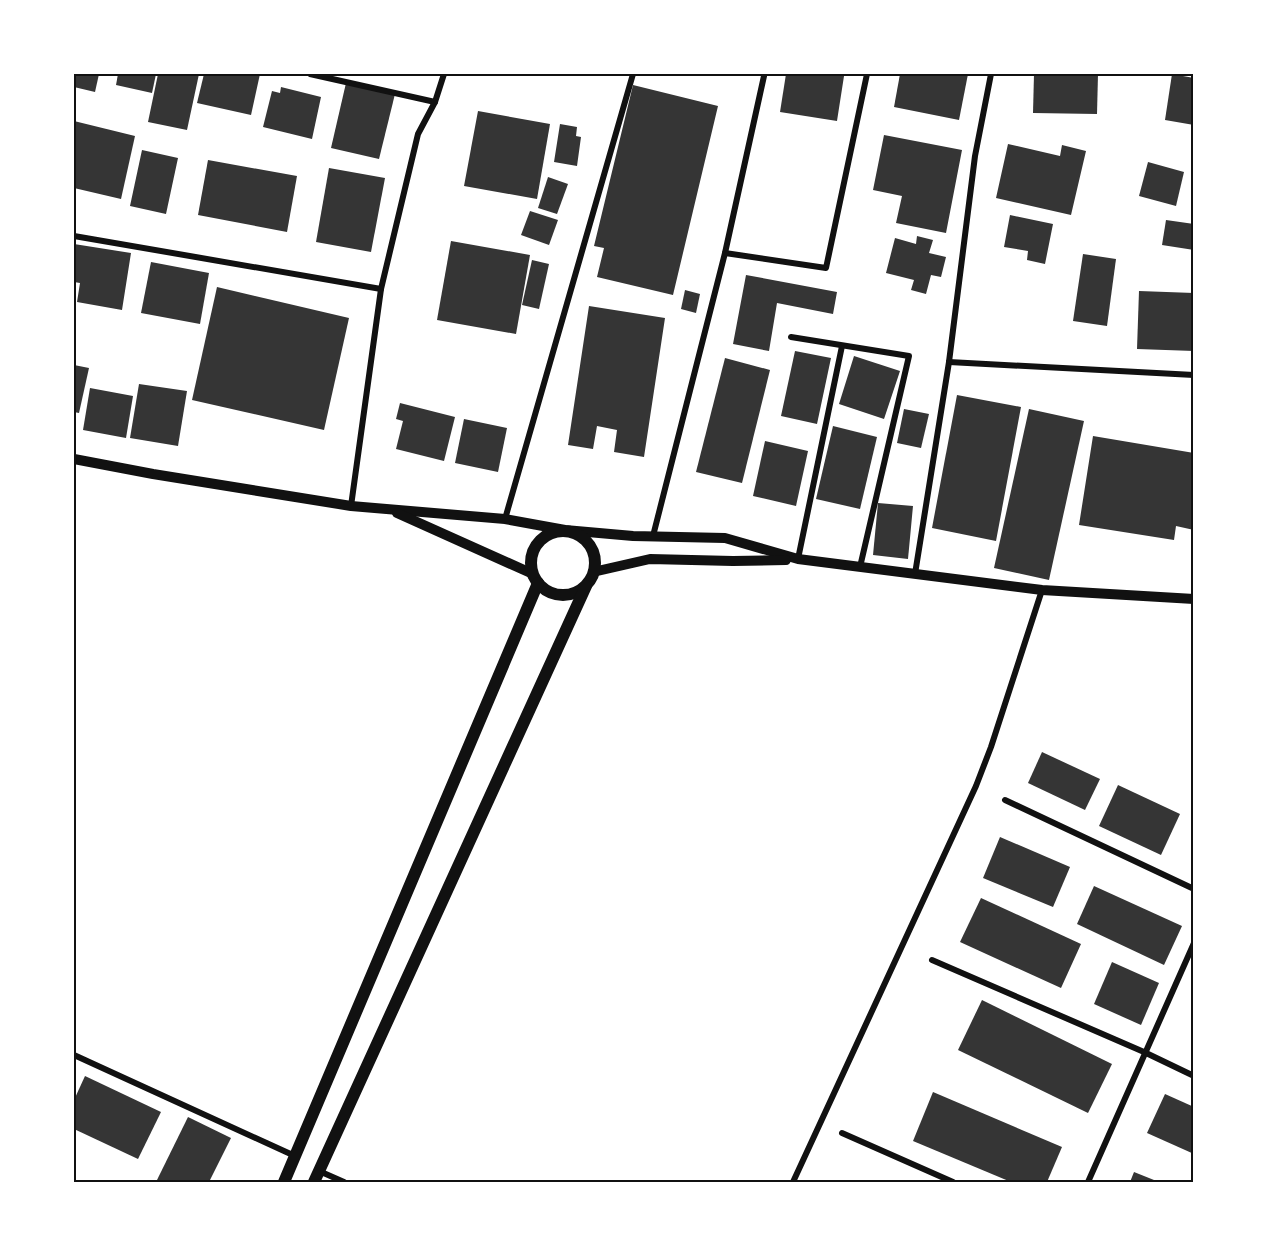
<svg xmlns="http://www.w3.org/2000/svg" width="1267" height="1256" viewBox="0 0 1267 1256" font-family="Bitter,serif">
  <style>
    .building { fill: #353535 }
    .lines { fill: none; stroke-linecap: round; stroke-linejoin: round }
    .minor { stroke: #111; stroke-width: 6 }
    .tertiary { stroke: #111; stroke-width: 10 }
    .secondary { stroke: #111; stroke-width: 12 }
    .neatline { fill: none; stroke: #111; stroke-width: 2 }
  </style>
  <rect width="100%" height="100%" fill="#fff"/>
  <g class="building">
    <polygon points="74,74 99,74 95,92 74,87"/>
    <polygon points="118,74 156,74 152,93 116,85"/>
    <polygon points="158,74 199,74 187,130 148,122"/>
    <polygon points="204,74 260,74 251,115 197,103"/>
    <polygon points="786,74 826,74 844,76 837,121 780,112"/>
    <polygon points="900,74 968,74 959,120 894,107"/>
    <polygon points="1034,74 1098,74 1097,114 1033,113"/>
    <polygon points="1172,74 1194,78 1194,125 1165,120"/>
    <polygon points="346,83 395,94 379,159 331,148"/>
    <polygon points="633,85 718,106 673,295 597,277 604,248 594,246"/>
    <polygon points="281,87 321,97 312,139 263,127 272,91 280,93"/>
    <polygon points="478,111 550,124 537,199 464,186"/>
    <polygon points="74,121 135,136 121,199 74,188"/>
    <polygon points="560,124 577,127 576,136 581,137 577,166 554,162"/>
    <polygon points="884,135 962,150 946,233 896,223 902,196 873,190"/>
    <polygon points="1008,144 1060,156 1062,145 1086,151 1071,215 996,198"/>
    <polygon points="142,150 178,158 166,214 130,206"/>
    <polygon points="208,160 297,176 287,232 198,215"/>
    <polygon points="1148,162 1184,172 1176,206 1139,196"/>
    <polygon points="329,168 385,178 371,252 316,242"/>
    <polygon points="548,177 568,184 557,214 538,208"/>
    <polygon points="530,211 558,220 549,245 521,235"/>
    <polygon points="1010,215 1053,224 1045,264 1027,260 1028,251 1004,247"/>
    <polygon points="1166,220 1194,224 1194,250 1162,245"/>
    <polygon points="917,236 933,240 929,253 946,257 941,277 931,275 926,294 911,290 914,280 886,273 895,238 916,244"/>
    <polygon points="451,241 530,255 516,334 437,320"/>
    <polygon points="74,244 131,253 122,310 77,302 80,283 74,282"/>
    <polygon points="1083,254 1116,259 1107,326 1073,321"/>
    <polygon points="532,260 549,264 539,309 522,305"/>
    <polygon points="151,262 209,273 200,324 141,313"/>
    <polygon points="746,275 837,292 833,314 777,303 769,351 733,344"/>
    <polygon points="217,287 349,318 324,430 192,400"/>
    <polygon points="685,290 700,294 696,313 681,309"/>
    <polygon points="1139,291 1194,293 1194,351 1137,349"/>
    <polygon points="589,306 665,318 644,457 614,452 617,430 597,426 593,449 568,445"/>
    <polygon points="795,351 831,358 817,424 781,416"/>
    <polygon points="854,356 900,371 884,419 839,404"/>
    <polygon points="725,358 770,370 742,483 696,472"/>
    <polygon points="74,365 89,368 79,413 74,412"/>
    <polygon points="139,384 187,391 178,446 130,438"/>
    <polygon points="90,388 133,396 126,438 83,430"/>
    <polygon points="957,395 1021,407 996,541 932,528"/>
    <polygon points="400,403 455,417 444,461 396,449 403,421 396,419"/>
    <polygon points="904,409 929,414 921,448 897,443"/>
    <polygon points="1029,409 1084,421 1049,580 994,568"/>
    <polygon points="464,419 507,428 498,472 455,463"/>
    <polygon points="833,426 877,437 860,509 816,499"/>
    <polygon points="1093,436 1194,453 1194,530 1176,526 1174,540 1079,525"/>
    <polygon points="765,441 808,451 796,506 753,496"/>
    <polygon points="878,503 913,506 908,559 873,555"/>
    <polygon points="1042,752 1100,779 1085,810 1028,783"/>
    <polygon points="1118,785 1180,814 1161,855 1099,826"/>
    <polygon points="1000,837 1070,867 1053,907 983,878"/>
    <polygon points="1094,886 1182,926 1164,965 1077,924"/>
    <polygon points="981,898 1081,944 1061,988 960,942"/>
    <polygon points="1112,962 1159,983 1141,1025 1094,1004"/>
    <polygon points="982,1000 1112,1064 1088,1113 958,1050"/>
    <polygon points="85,1076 161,1112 138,1159 74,1129 74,1100"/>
    <polygon points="933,1092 1062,1147 1047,1182 1011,1182 913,1141"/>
    <polygon points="1165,1094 1194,1107 1194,1154 1147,1133"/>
    <polygon points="188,1117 231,1138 209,1182 156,1182"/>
    <polygon points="1134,1172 1159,1182 1130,1182"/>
  </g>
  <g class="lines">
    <g class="minor">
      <polyline points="310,74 435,102"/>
      <polyline points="74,236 381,289"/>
      <polyline points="725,253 826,268 867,74"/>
      <polyline points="791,337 909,356 860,567"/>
      <polyline points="949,362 1194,375"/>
      <polyline points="351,506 381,289 418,134 435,102 444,74"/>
      <polyline points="505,519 633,74"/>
      <polyline points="653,536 725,253 764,76"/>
      <polyline points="798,559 842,346"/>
      <polyline points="915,574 949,362 975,156 991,74"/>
      <polyline points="1005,800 1194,889"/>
      <polyline points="932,960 1144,1052 1194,1076"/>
      <polyline points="74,1055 295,1156"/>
      <polyline points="842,1133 953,1182"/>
      <polyline points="319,1171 344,1182"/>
      <polyline points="793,1182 976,786 991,747 1042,590"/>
      <polyline points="1088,1182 1194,943"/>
    </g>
    <g class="tertiary">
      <polyline points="74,459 153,474 351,506 505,519 565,530 633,536 725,538 798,559 1042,590 1194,599"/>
      <polyline points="397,513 533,574"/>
      <polyline points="593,572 650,559 733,561 786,560"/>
    </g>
    <g class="secondary">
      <circle cx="563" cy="563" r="32"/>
      <polyline points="284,1182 538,583"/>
      <polyline points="314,1182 586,586"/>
    </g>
  </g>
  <rect width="1267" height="1256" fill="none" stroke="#ffffff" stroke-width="150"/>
  <rect x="75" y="75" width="1117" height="1106" class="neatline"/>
</svg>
